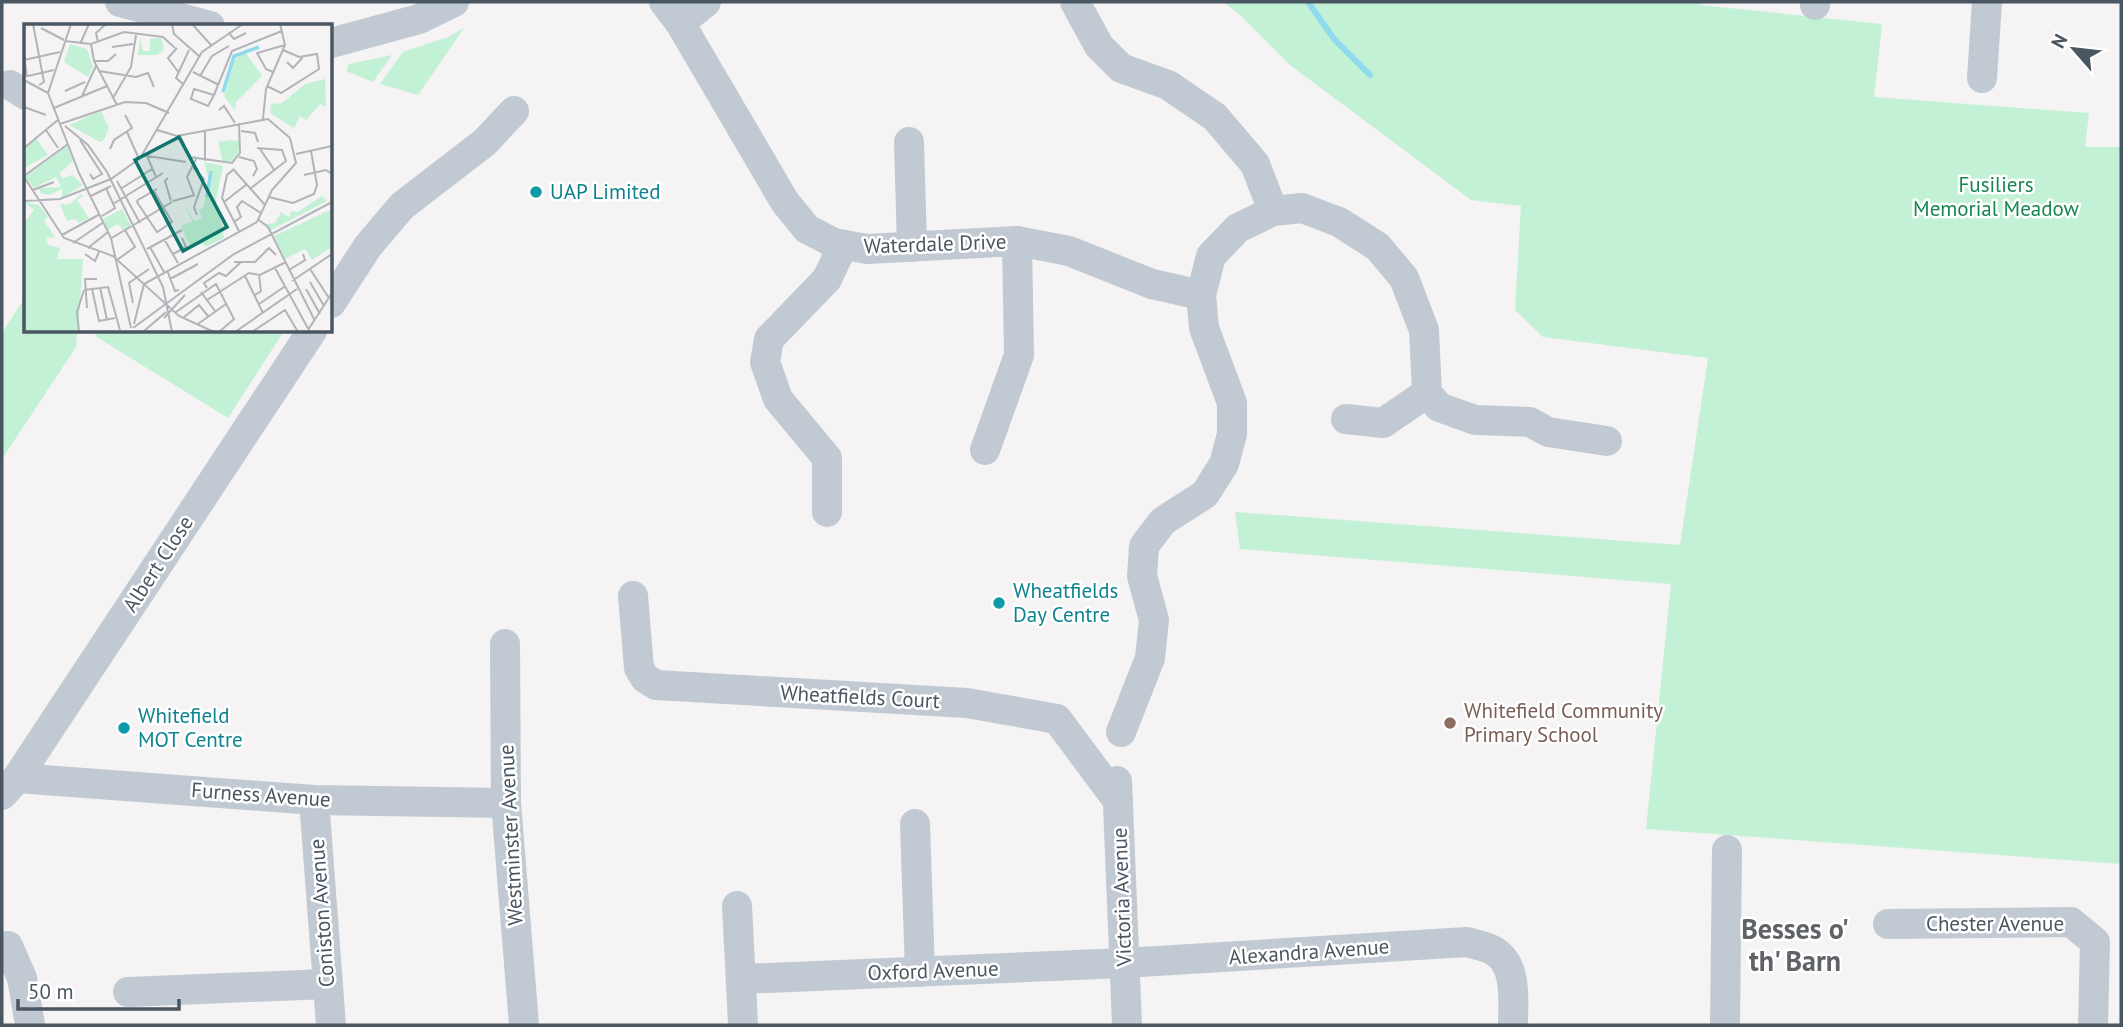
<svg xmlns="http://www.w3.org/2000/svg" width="2123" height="1027" viewBox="0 0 2123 1027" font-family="'PT Sans',sans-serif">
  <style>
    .green { fill: #c3f1d5 }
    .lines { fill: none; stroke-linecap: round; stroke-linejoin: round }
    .stream { stroke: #90daee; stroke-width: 6 }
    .minor { stroke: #c1cad2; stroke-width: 30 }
    .culture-dot { fill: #0f9aa8; stroke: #fff; stroke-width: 2.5 }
    .education-dot { fill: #8d6e63; stroke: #fff; stroke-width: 2.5 }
    .labels { text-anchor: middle; stroke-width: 5; stroke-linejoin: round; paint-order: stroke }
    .park-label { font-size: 21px; fill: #17864f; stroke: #fff }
    .culture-label { font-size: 21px; fill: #0d838f; stroke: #fff; text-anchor: start }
    .street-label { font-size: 21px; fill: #4a5661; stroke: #fff }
    .education-label { font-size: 21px; fill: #785e54; stroke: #fff; text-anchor: start }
    .district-label { font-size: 28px; font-weight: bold; fill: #5f6368; stroke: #fff }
    .inset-river { fill: none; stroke: #90daee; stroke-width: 3.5 }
    .inset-road { fill: none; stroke: #b1b4b9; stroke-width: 2 }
    .view { fill: #0f766e; fill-opacity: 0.15; stroke: #0f766e; stroke-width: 3.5 }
    .inset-edge { fill: none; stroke: #4a5661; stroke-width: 3.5 }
  </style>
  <rect width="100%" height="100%" fill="#f5f3f3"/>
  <g class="green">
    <polygon points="1223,2 1699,2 1700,5 1882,24 1874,97 2089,113 2085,147 2121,147 2121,864 1646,829 1671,584 1240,549 1235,512 1680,545 1708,358 1543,337 1515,310 1521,206 1471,200 1290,65 1238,13"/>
    <polygon points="464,28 418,95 380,84 403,52 448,37"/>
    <polygon points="392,55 373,82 346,71 349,64"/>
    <polygon points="26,296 26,331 77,331 76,347 2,459 2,333"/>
    <polygon points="98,331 284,331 228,418 95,336"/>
  </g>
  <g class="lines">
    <polyline class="stream" points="1308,2 1334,39 1370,75"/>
    <g class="minor">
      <polyline points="120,2 210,26"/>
      <polyline points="664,2 680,23 785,202 807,229 834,243 867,249 1017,241 1069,251 1152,284 1201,295"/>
      <polyline points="1075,2 1099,46 1121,68 1168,85 1215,117 1255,164 1273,211"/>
      <polyline points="1815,5 1815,2"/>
      <polyline points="680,23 706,2"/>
      <polyline points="331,43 419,19 454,2"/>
      <polyline points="1982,78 1987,2"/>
      <polyline points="10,85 26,95"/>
      <polyline points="909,142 912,247"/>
      <polyline points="331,303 368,246 402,206 485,142 514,111"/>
      <polyline points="1346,419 1383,423 1427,393"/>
      <polyline points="985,450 1019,355 1017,241"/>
      <polyline points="827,512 827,458 778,399 765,362 769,339 827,279 843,245"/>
      <polyline points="633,596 639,668 645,678 656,685 967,703 1057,719 1118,801"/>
      <polyline points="505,644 506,803 524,1025"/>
      <polyline points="1121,732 1150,658 1154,620 1142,576 1144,546 1163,521 1205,494 1224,464 1232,434 1232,403 1204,328 1201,295 1211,256 1238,228 1273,211 1302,208 1339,222 1378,247 1404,278 1424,330 1427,393 1439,407 1475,420 1530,422 1548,432 1607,441"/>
      <polyline points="17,778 314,800 506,803"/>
      <polyline points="1117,781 1127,1025"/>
      <polyline points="2,795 17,778 312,331"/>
      <polyline points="314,800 331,1025"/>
      <polyline points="915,824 920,972"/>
      <polyline points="737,906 743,1025"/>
      <polyline points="1888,924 2071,922 2095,942 2093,1025"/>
      <polyline points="8,946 22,978 30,1025"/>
      <path d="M742 979 1124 963 1467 942C1476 945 1487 946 1494 951 1518 965 1513 1002 1513 1025"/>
      <polyline points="128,992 327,984"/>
      <polyline points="1725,1025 1727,850"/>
    </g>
  </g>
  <g class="culture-dot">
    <circle cx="536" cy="192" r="7"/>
    <circle cx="999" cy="603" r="7"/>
    <circle cx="124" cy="728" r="7"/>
  </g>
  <circle class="education-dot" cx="1450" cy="723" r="7"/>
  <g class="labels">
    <g class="park-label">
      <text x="1996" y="192">Fusiliers<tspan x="1996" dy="24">Memorial Meadow</tspan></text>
    </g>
    <g class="culture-label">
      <text x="550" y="199">UAP Limited</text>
      <text x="1013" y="598">Wheatfields<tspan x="1013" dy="24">Day Centre</tspan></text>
      <text x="138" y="723">Whitefield<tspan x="138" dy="24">MOT Centre</tspan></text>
    </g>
    <g class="street-label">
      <text transform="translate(935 244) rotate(-2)" y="7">Waterdale Drive</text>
      <text transform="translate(158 564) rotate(-57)" y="7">Albert Close</text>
      <text transform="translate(860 697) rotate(3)" y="7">Wheatfields Court</text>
      <text transform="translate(261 795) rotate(4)" y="7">Furness Avenue</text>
      <text transform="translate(511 835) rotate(-93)" y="7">Westminster Avenue</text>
      <text transform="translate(1122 897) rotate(-92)" y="7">Victoria Avenue</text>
      <text transform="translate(322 913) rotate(-94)" y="7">Coniston Avenue</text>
      <text x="1995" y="931">Chester Avenue</text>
      <text transform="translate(1309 952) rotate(-4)" y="7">Alexandra Avenue</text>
      <text transform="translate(933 971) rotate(-2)" y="7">Oxford Avenue</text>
    </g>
    <g class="education-label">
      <text x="1464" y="718">Whitefield Community<tspan x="1464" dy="24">Primary School</tspan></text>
    </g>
    <g class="district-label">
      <text x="1795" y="939">Besses o'<tspan x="1795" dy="32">th' Barn</tspan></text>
    </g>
  </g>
  <g transform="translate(24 24)">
    <rect width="308" height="308" fill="#f5f3f3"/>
    <path d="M116 14 119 27H126V15L137 14 140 26 133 31H114ZM46 20 63 25 69 43 64 53 40 38ZM221 28 238 52 212 78 211 87 200 72 211 35ZM301 55 302 83 296 80 282 96 276 92 270 104 246 89 247 80 258 79 281 60ZM77 87 85 104 80 116 76 118 45 101ZM12 114 24 131 0 144V125ZM206 116 216 117 214 130 210 137 199 138 194 118ZM43 122 49 137 35 150 39 154 49 151 59 161 38 174V165L25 171 17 169 15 164 37 163 32 153 10 164 1 153ZM180 138 199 142 192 176 200 214 181 223 179 219 167 224 157 202 168 197 160 178 170 197 178 194 175 186 180 182 184 154ZM57 170 59 172 53 176 65 194 55 199 51 195 43 197 36 180H46ZM298 172 303 177 247 206 242 200 251 199 257 188 265 193 267 187 274 188ZM0 178 15 181 24 193 20 197 32 214 22 213 24 221 36 224 33 235H59L54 308H0V199L10 186ZM98 185 107 202 99 206 94 200 84 206 79 195ZM308 185V223L288 236 281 225 261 235 250 212Z" fill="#c3f1d5"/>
    <path class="inset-river" d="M199 68 210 32 235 23M183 173 187 147"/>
    <path class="inset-road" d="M9 0 20 58 15 61M47 0 24 69 55 149 87 214 107 304M148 0 150 10 175 32M168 0 187 21M17 4 40 16M205 9 210 15 222 9M41 17 67 20 100 8 139 13 151 24M74 18 72 9 82 0M56 20 65 0M67 20 70 37 93 81M88 23 109 20M153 24 144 34 155 49M0 32 3 53M0 36 36 28M70 37H84L92 30M263 38 269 44 279 33M75 47 112 53 124 49 130 63M169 48 195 61M249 48 242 45 233 29 261 21M4 52 30 46M176 52 188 32 205 22M0 56 24 69M160 61 152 54 165 26M243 62 257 69 295 45 293 30 275 33 259 26M170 65 190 71 184 82 167 75ZM41 67 61 58M190 71 208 27 258 7M58 72 72 42M89 74 107 43 112 11M0 83 22 91M30 84 83 62M195 86 200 82 211 99M239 95 242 65 261 21 256 0M36 100 101 78 122 79 145 89M41 102 64 121 83 148 139 263 148 308M22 106 34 124M217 107 231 109 234 118M103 108 115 135 118 131 162 138M156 112 166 133 208 139 216 129 215 99M56 116 78 150 69 155 66 150M0 124 35 95M86 125 90 116 108 104 101 91M236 125 251 147M272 130 308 122M118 131 178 28 219 0M123 132 132 153M215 133 230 137 233 145 229 152M181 137V106M169 143 180 155 170 183 173 191M209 145 241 181M210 145 203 151 198 174 215 207M280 151 302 146 308 150M0 152 44 120M0 153 40 214 89 232 155 292 190 308M144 154 141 157 147 177M93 157 116 199M98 164 128 145M227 164 262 137 258 126 233 124M9 166 30 158M130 167 148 198 133 208 113 178 114 176 133 165M170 171 163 153 172 135M67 172 87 162M245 173 269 179 290 170 293 161 287 127M0 177 36 175 87 155 115 135M149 177 171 171M200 178 223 160M89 180 139 149M78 192 91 184 82 164M235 196 244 203 291 297M210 198 217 193 213 183 218 177 237 189M38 211 76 190M86 215 148 178M140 215 154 239M49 219 80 198M126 223 140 248M64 224 84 208M123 225 158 206M61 230 71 237 75 228M149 230 162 223 158 214M93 236 111 223 101 206M210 238H231L245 224 252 231M251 244 286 308M286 245 305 274M143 246 151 267 155 266M265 246 281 236 279 230M221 252 239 289M146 255 174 240M268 257 308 230M286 258 300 282M76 263 83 296M183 264 180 259 195 249 202 252 217 238M68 265 75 297 91 294M282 265 296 290M60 266 84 263 96 306M177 268 191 287M231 271 237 267 235 251M183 276 225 249 236 251 262 238M109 279 105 259 125 245M235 280 260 263M63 284 61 255H73M152 288 192 260 210 295 195 308M140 294 161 271M159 294 175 281 184 292M110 300 120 260 233 198 248 166 272 139 266 114 244 95 153 112 133 106M174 300 202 280M109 304 210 230 308 178M284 306 308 269M55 308 53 288 60 266M119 308 142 288M211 308 273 265M228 308 261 286 274 308"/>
    <path class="view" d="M155 113 203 203 159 227 111 136Z"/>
    <rect width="308" height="308" class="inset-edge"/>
  </g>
  <rect width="2123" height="1027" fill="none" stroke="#4a5661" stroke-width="7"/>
  <g transform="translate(2074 49) rotate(298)" stroke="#ffffff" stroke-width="5" paint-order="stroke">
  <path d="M0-5L12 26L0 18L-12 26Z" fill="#4a5661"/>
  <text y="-10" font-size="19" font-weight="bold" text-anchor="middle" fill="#4a5661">N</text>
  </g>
  <path d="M18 999v10h161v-10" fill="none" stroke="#4a5661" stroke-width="3.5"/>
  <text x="28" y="999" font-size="21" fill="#4a5661" stroke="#ffffff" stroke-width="5" paint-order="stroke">50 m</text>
</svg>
